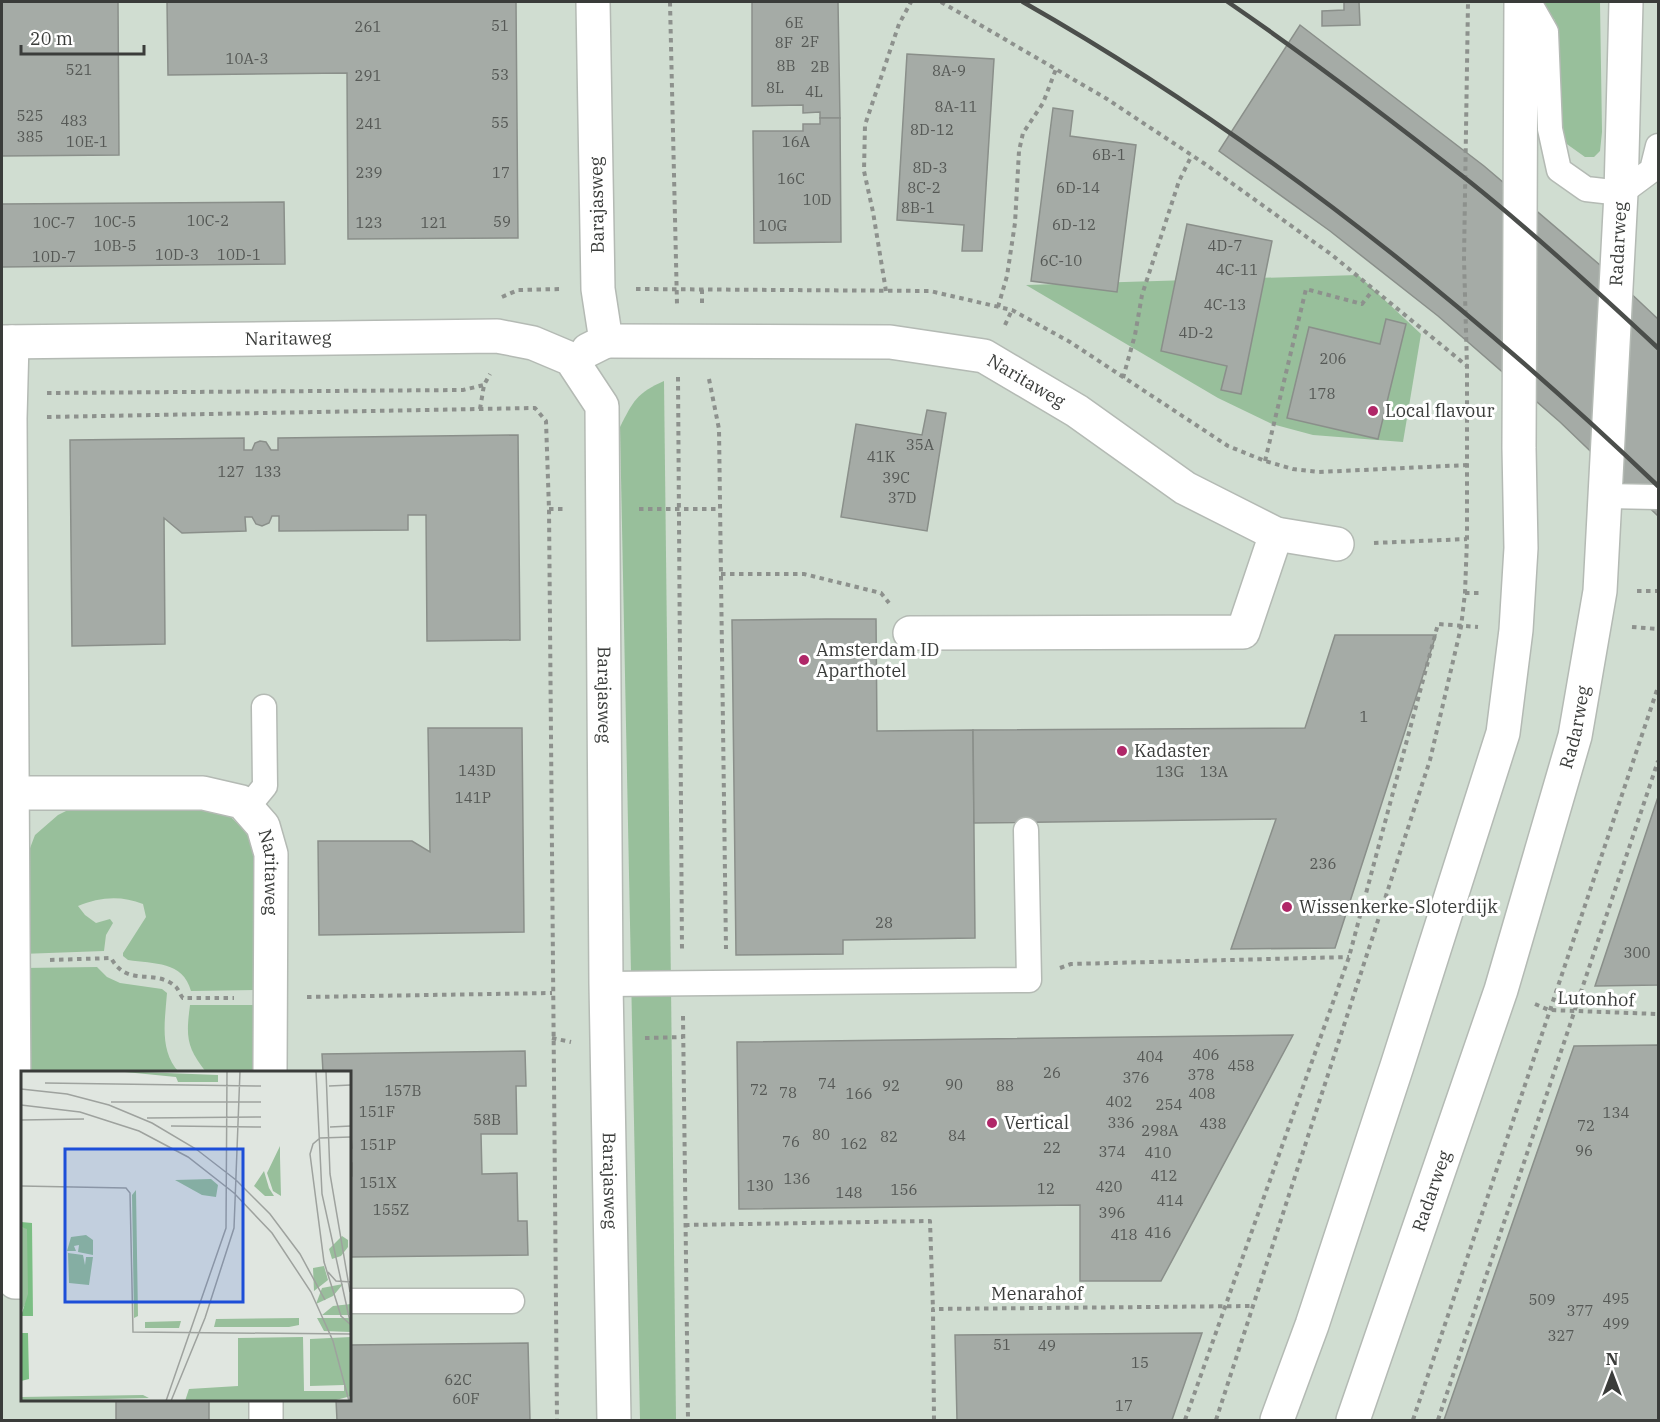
<svg xmlns="http://www.w3.org/2000/svg" width="1660" height="1422" viewBox="0 0 1660 1422" font-family="'IBM Plex Serif',serif">
  <style>
    .built { fill: #d0ddd1; fill-rule: evenodd }
    .green { fill: #98bf9b }
    .building { fill: #a5aba6; stroke: #8a8f8a; stroke-width: 1.5 }
    .lines { fill: none; stroke-linecap: round; stroke-linejoin: round }
    .lane-casing { stroke: #b4bab4; stroke-width: 27 }
    .street-casing { stroke: #b4bab4; stroke-width: 36 }
    .secondary-casing { stroke: #b4bab4; stroke-width: 36 }
    .path { stroke: #8d918d; stroke-width: 4; stroke-dasharray: 4.5 4.5; stroke-linecap: butt }
    .lane { stroke: #fff; stroke-width: 24 }
    .street { stroke: #fff; stroke-width: 33 }
    .secondary { stroke: #fff; stroke-width: 33 }
    .rail { stroke: #4b4e4b; stroke-width: 4.5 }
    .poi-dot { fill: #b02768; stroke: #fff; stroke-width: 2 }
    .labels { text-anchor: middle; stroke-width: 6; stroke-linejoin: round; paint-order: stroke }
    .number-label { font-size: 15px; fill: #555855 }
    .street-label { font-size: 18px; fill: #3a3c3a; stroke: #fff }
    .poi-label { font-size: 18px; fill: #3a3c3a; stroke: #fff; text-anchor: start }
    .inset-road { fill: none; stroke: #9ea29e; stroke-width: 1.5 }
    .view { fill: #1d4ed8; fill-opacity: 0.15; stroke: #1d4ed8; stroke-width: 3 }
    .inset-edge { fill: none; stroke: #3a3c3a; stroke-width: 3 }
  </style>
  <rect width="100%" height="100%" fill="#e0e6e0"/>
  <path class="built" d="M2 2H1658V1420H2ZM22 1072H350V1400H22Z"/>
  <g class="green">
    <polygon points="1541,2 1600,2 1602,132 1600,151 1594,157 1585,157 1564,142 1558,125 1555,20 1541,10"/>
    <polygon points="1358,275 1421,334 1403,442 1313,435 1272,424 1218,398 1026,285"/>
    <path d="M664 381 676 1420H640L620 427C633 401 637 393 664 381Z"/>
    <path d="M82 803 221 809C236 821 247 831 255 849L260 990 191 991C183 961 154 964 128 960L123 956V953L146 917 143 904C121 895 99 897 78 906L85 915 96 923 110 919 113 923 106 935 104 951 21 954V872L35 835 58 815Z"/>
    <path d="M97 967 107 977 120 983 162 989 167 993C165 1020 159 1051 179 1072H23V968Z"/>
    <path d="M190 1005H260V1072H206C186 1047 186 1036 190 1005Z"/>
  </g>
  <g class="building">
    <polygon points="2,2 118,2 119,155 2,156"/>
    <polygon points="167,2 516,2 518,238 348,239 347,73 168,75"/>
    <polygon points="752,2 838,2 840,118 820,118 820,112 803,113 803,105 752,106"/>
    <polygon points="1344,2 1359,2 1360,25 1322,26 1322,11 1344,10"/>
    <polygon points="1300,25 1484,166 1607,271 1658,319 1658,516 1560,422 1438,316 1330,231 1219,151"/>
    <polygon points="907,54 994,59 982,251 962,251 964,225 897,220"/>
    <polygon points="1053,108 1073,111 1070,136 1136,145 1117,292 1031,281"/>
    <polygon points="820,118 840,118 841,242 754,243 753,131 803,131 803,124 820,124"/>
    <polygon points="284,202 285,264 2,267 2,204"/>
    <polygon points="1187,224 1272,241 1241,394 1221,390 1227,366 1161,351"/>
    <polygon points="1386,319 1406,324 1378,439 1287,418 1309,327 1380,344"/>
    <polygon points="927,410 946,413 927,531 841,517 856,424 922,435"/>
    <polygon points="518,435 520,640 427,641 426,515 408,515 408,530 280,531 279,531 279,516 272,516 269,523 262,526 256,524 252,517 245,517 246,531 182,533 164,518 165,644 72,646 70,440 244,438 244,450 252,450 255,443 260,441 266,442 271,450 278,450 278,438"/>
    <polygon points="827,619 876,619 877,731 973,730 975,938 843,940 843,954 736,955 732,620"/>
    <polygon points="1335,635 1436,635 1335,948 1231,949 1276,819 974,823 973,730 1305,728"/>
    <polygon points="428,728 522,728 524,932 319,935 318,841 412,841 430,852"/>
    <polygon points="1658,797 1658,985 1595,986"/>
    <polygon points="1293,1035 1161,1281 1080,1281 1080,1205 739,1209 737,1042"/>
    <polygon points="1658,1045 1658,1420 1444,1420 1574,1046"/>
    <polygon points="525,1051 526,1086 516,1086 517,1134 481,1134 482,1174 517,1173 518,1221 527,1221 528,1255 350,1257 350,1176 352,1176 352,1163 350,1163 350,1148 352,1148 351,1136 350,1136 350,1072 323,1072 322,1054"/>
    <polygon points="1202,1333 1172,1420 957,1420 955,1335"/>
    <polygon points="528,1343 530,1420 337,1420 336,1400 350,1400 350,1345"/>
    <rect x="116" y="1400" width="93" height="20"/>
  </g>
  <g class="lines">
    <g class="lane-casing">
      <g id="lane">
        <polyline points="1529,2 1546,32 1550,129 1559,170 1586,189 1621,193 1652,170 1658,146"/>
        <polyline points="1605,496 1658,497"/>
        <polyline points="247,808 265,786 264,707"/>
        <polyline points="606,984 1029,980 1026,830"/>
        <polyline points="350,1301 512,1301"/>
      </g>
    </g>
    <g class="street-casing">
      <g id="street">
        <path id="s1" d="M606 341 890 342 984 356 1077 411 1185 488 1276 534 1337 544"/>
        <polyline points="12,342 10,418 15,1282 22,1282"/>
        <polyline points="588,350 606,341 598,289 593,2"/>
        <polyline points="910,633 1243,632 1276,534"/>
        <path id="s2" d="M13 793H203L242 802 263 826 271 854 270 1072"/>
        <polyline points="266,1400 266,1420"/>
      </g>
    </g>
    <g class="secondary-casing">
      <g id="secondary">
        <path id="s3" d="M2 342 497 336 533 343 571 359 602 406 606 984 614 1420"/>
        <polyline points="1277,1420 1312,1325 1397,1066 1503,733 1516,630 1521,548 1519,448 1521,2"/>
        <path id="s4" d="M1353 1420 1501 990 1575 736 1600 591 1621 193 1626 2"/>
      </g>
    </g>
    <g class="path">
      <polyline points="670,2 677,304"/>
      <polyline points="941,2 1107,99 1205,164 1332,255 1467,366"/>
      <polyline points="636,289 930,291 1012,310 1070,342 1228,446 1265,461 1293,469 1319,472 1468,465"/>
      <polyline points="886,291 873,212 864,171 865,125 899,24 911,2"/>
      <polyline points="502,297 518,290 562,289"/>
      <polyline points="702,303 702,289"/>
      <polyline points="998,307 1007,276 1015,223 1019,151 1023,133 1043,103 1056,69"/>
      <polyline points="1005,325 1012,310"/>
      <polyline points="678,377 682,952"/>
      <polyline points="1123,378 1135,335 1142,295 1179,181 1192,155"/>
      <polyline points="709,379 719,429 726,949"/>
      <polyline points="47,393 463,390 484,385"/>
      <polyline points="480,409 484,385 490,374"/>
      <polyline points="47,417 535,408 546,421 549,509 557,1420"/>
      <polyline points="1265,461 1306,289 1362,304 1373,290"/>
      <polyline points="549,509 566,509"/>
      <polyline points="639,509 720,509"/>
      <polyline points="1374,543 1467,539"/>
      <polyline points="721,574 804,574 881,593 889,603"/>
      <polyline points="1637,591 1658,591"/>
      <polyline points="1465,593 1482,593"/>
      <polyline points="1632,627 1658,629"/>
      <path d="M50 960 111 958C128 988 154 968 175 986 178 988 180 995 183 998H234"/>
      <polyline points="1060,968 1071,964 1349,957"/>
      <polyline points="307,997 552,993"/>
      <polyline points="1535,1004 1549,1010 1658,1014"/>
      <polyline points="683,1016 688,1420"/>
      <polyline points="552,1038 571,1042"/>
      <polyline points="645,1038 683,1037"/>
      <polyline points="685,1225 930,1221 933,1309"/>
      <polyline points="934,1420 933,1309 1253,1306"/>
      <polyline points="1185,1420 1349,957 1438,624 1478,627"/>
      <polyline points="1216,1420 1430,760 1461,627 1465,593 1467,539 1467,367 1464,259 1468,2"/>
      <polyline points="1413,1420 1658,687"/>
      <polyline points="1438,1420 1658,761"/>
    </g>
    <use href="#lane" class="lane"/>
    <use href="#street" class="street"/>
    <use href="#secondary" class="secondary"/>
    <g class="rail">
      <path d="M1023 2C1255 134 1465 302 1658 486"/>
      <path d="M1228 2C1311 59 1391 120 1470 182 1535 234 1597 291 1658 348"/>
    </g>
  </g>
  <g class="poi-dot">
    <circle cx="1373" cy="411" r="6"/>
    <circle cx="804" cy="660" r="6"/>
    <circle cx="1122" cy="751" r="6"/>
    <circle cx="1287" cy="907" r="6"/>
    <circle cx="992" cy="1123" r="6"/>
  </g>
  <g class="labels">
    <g class="number-label">
      <text x="794" y="28">6E</text>
      <text x="500" y="31">51</text>
      <text x="368" y="32">261</text>
      <text x="810" y="47">2F</text>
      <text x="784" y="48">8F</text>
      <text x="247" y="64">10A-3</text>
      <text x="786" y="71">8B</text>
      <text x="820" y="72">2B</text>
      <text x="79" y="75">521</text>
      <text x="949" y="76">8A-9</text>
      <text x="500" y="80">53</text>
      <text x="368" y="81">291</text>
      <text x="775" y="93">8L</text>
      <text x="814" y="97">4L</text>
      <text x="956" y="112">8A-11</text>
      <text x="30" y="121">525</text>
      <text x="74" y="126">483</text>
      <text x="500" y="128">55</text>
      <text x="369" y="129">241</text>
      <text x="932" y="135">8D-12</text>
      <text x="30" y="142">385</text>
      <text x="87" y="147">10E-1</text>
      <text x="796" y="147">16A</text>
      <text x="1109" y="160">6B-1</text>
      <text x="930" y="173">8D-3</text>
      <text x="369" y="178">239</text>
      <text x="501" y="178">17</text>
      <text x="791" y="184">16C</text>
      <text x="924" y="193">8C-2</text>
      <text x="1078" y="193">6D-14</text>
      <text x="817" y="205">10D</text>
      <text x="918" y="213">8B-1</text>
      <text x="208" y="226">10C-2</text>
      <text x="115" y="227">10C-5</text>
      <text x="502" y="227">59</text>
      <text x="54" y="228">10C-7</text>
      <text x="369" y="228">123</text>
      <text x="434" y="228">121</text>
      <text x="1074" y="230">6D-12</text>
      <text x="773" y="231">10G</text>
      <text x="115" y="251">10B-5</text>
      <text x="1225" y="251">4D-7</text>
      <text x="177" y="260">10D-3</text>
      <text x="239" y="260">10D-1</text>
      <text x="54" y="262">10D-7</text>
      <text x="1061" y="266">6C-10</text>
      <text x="1237" y="275">4C-11</text>
      <text x="1225" y="310">4C-13</text>
      <text x="1196" y="338">4D-2</text>
      <text x="1333" y="364">206</text>
      <text x="1322" y="399">178</text>
      <text x="920" y="450">35A</text>
      <text x="881" y="462">41K</text>
      <text x="231" y="477">127</text>
      <text x="268" y="477">133</text>
      <text x="896" y="483">39C</text>
      <text x="902" y="503">37D</text>
      <text x="1364" y="722">1</text>
      <text x="477" y="776">143D</text>
      <text x="1170" y="777">13G</text>
      <text x="1214" y="777">13A</text>
      <text x="473" y="803">141P</text>
      <text x="1323" y="869">236</text>
      <text x="884" y="928">28</text>
      <text x="1637" y="958">300</text>
      <text x="1206" y="1060">406</text>
      <text x="1150" y="1062">404</text>
      <text x="1241" y="1071">458</text>
      <text x="1052" y="1078">26</text>
      <text x="1201" y="1080">378</text>
      <text x="1136" y="1083">376</text>
      <text x="827" y="1089">74</text>
      <text x="954" y="1090">90</text>
      <text x="891" y="1091">92</text>
      <text x="1005" y="1091">88</text>
      <text x="759" y="1095">72</text>
      <text x="403" y="1096">157B</text>
      <text x="788" y="1098">78</text>
      <text x="859" y="1099">166</text>
      <text x="1202" y="1099">408</text>
      <text x="1119" y="1107">402</text>
      <text x="1169" y="1110">254</text>
      <text x="377" y="1117">151F</text>
      <text x="1616" y="1118">134</text>
      <text x="487" y="1125">58B</text>
      <text x="1121" y="1128">336</text>
      <text x="1213" y="1129">438</text>
      <text x="1586" y="1131">72</text>
      <text x="1160" y="1136">298A</text>
      <text x="821" y="1140">80</text>
      <text x="957" y="1141">84</text>
      <text x="889" y="1142">82</text>
      <text x="791" y="1147">76</text>
      <text x="854" y="1149">162</text>
      <text x="378" y="1150">151P</text>
      <text x="1052" y="1153">22</text>
      <text x="1584" y="1156">96</text>
      <text x="1112" y="1157">374</text>
      <text x="1158" y="1158">410</text>
      <text x="1164" y="1181">412</text>
      <text x="797" y="1184">136</text>
      <text x="378" y="1188">151X</text>
      <text x="760" y="1191">130</text>
      <text x="1109" y="1192">420</text>
      <text x="1046" y="1194">12</text>
      <text x="904" y="1195">156</text>
      <text x="849" y="1198">148</text>
      <text x="1170" y="1206">414</text>
      <text x="391" y="1215">155Z</text>
      <text x="1112" y="1218">396</text>
      <text x="1158" y="1238">416</text>
      <text x="1124" y="1240">418</text>
      <text x="1616" y="1304">495</text>
      <text x="1542" y="1305">509</text>
      <text x="1580" y="1316">377</text>
      <text x="1616" y="1329">499</text>
      <text x="1561" y="1341">327</text>
      <text x="1002" y="1350">51</text>
      <text x="1047" y="1351">49</text>
      <text x="1140" y="1368">15</text>
      <text x="458" y="1385">62C</text>
      <text x="466" y="1404">60F</text>
      <text x="1124" y="1411">17</text>
    </g>
    <g class="street-label">
      <text transform="translate(597 205) rotate(-91)" y="6">Barajasweg</text>
      <text dy="6" stroke="none"><textPath href="#s4" startOffset="1214">Radarweg</textPath></text>
      <text dy="6" stroke="none"><textPath href="#s3" startOffset="286">Naritaweg</textPath></text>
      <text dy="6" stroke="none"><textPath href="#s1" startOffset="428">Naritaweg</textPath></text>
      <text dy="6" stroke="none"><textPath href="#s3" startOffset="918">Barajasweg</textPath></text>
      <text dy="6" stroke="none"><textPath href="#s4" startOffset="728">Radarweg</textPath></text>
      <text dy="6" stroke="none"><textPath href="#s2" startOffset="309">Naritaweg</textPath></text>
      <text transform="translate(1596 999) rotate(2)" y="6">Lutonhof</text>
      <text dy="6" stroke="none"><textPath href="#s3" startOffset="1404">Barajasweg</textPath></text>
      <text dy="6" stroke="none"><textPath href="#s4" startOffset="242">Radarweg</textPath></text>
      <text x="1037" y="1300">Menarahof</text>
    </g>
    <g class="poi-label">
      <text x="1385" y="417">Local flavour</text>
      <text x="816" y="656">Amsterdam ID<tspan x="816" dy="21">Aparthotel</tspan></text>
      <text x="1134" y="757">Kadaster</text>
      <text x="1299" y="913">Wissenkerke-Sloterdijk</text>
      <text x="1004" y="1129">Vertical</text>
    </g>
  </g>
  <g transform="translate(21 1071)">
    <rect width="330" height="330" fill="#e0e6e0"/>
    <path d="M94 0 197 4V11H157L155 6ZM259 75V86L260 125 252 120 246 102ZM243 100 248 117 253 125H244L233 115ZM190 108 197 114 195 126 181 124 154 109ZM115 119 117 245 113 247 111 124ZM0 156 7 157 9 224 0 241ZM65 164 72 169V184L57 181 58 174 53 175 55 180H46L50 166ZM321 165 327 169V176L320 185 311 188 308 178ZM47 182 62 184 64 194 65 186H72L68 214 48 212ZM303 195 307 209 293 220 292 197ZM322 213 312 225 295 233 301 217ZM330 233V244H301L312 235ZM278 247V254L268 256H193L195 248ZM296 247H330V261L303 260ZM160 250 158 257H124V251ZM282 266 283 320H323V314L289 315V268L330 266V325L315 329 164 330 168 318 217 315V267ZM122 324 128 327 0 330V326Z" fill="#98bf9b"/>
    <path d="M0 151 11 152 12 245H0L7 223 6 158 0 156ZM0 262H7L8 308 0 310Z" fill="#7bbe83"/>
    <path class="inset-road" d="M295 0 301 123 330 255M305 0 309 103 329 221M24 12 240 15M308 15 330 14M0 18 46 23 88 34 131 52 175 78 215 109 249 143 279 183 304 229M90 31H240M0 34 59 41 118 60 167 86 213 122 251 162 290 221 312 270 328 330M126 47 240 46M0 49 63 48M150 55 240 56M309 56 330 55M330 66 299 67 292 73 289 83 303 191 320 245 330 254M0 115 105 117 109 122 112 261 330 263M307 201 315 210 330 211M145 330 205 157 206 0M150 330 184 247 213 157 219 0"/>
    <path class="view" d="M44 78H222V231H44Z"/>
    <rect width="330" height="330" class="inset-edge"/>
  </g>
  <rect width="1660" height="1422" fill="none" stroke="#3a3c3a" stroke-width="6"/>
  <g transform="translate(1612 1374)" stroke="#ffffff" stroke-width="4.5" paint-order="stroke">
  <path d="M0-4.5L10 22L0 15L-10 22Z" fill="#3a3c3a"/>
  <text y="-9" font-size="16" font-weight="bold" text-anchor="middle" fill="#3a3c3a">N</text>
  </g>
  <path d="M21 45v9h123v-9" fill="none" stroke="#3a3c3a" stroke-width="3"/>
  <text x="30" y="45" font-size="18" fill="#3a3c3a" stroke="#ffffff" stroke-width="4.5" paint-order="stroke">20 m</text>
</svg>
